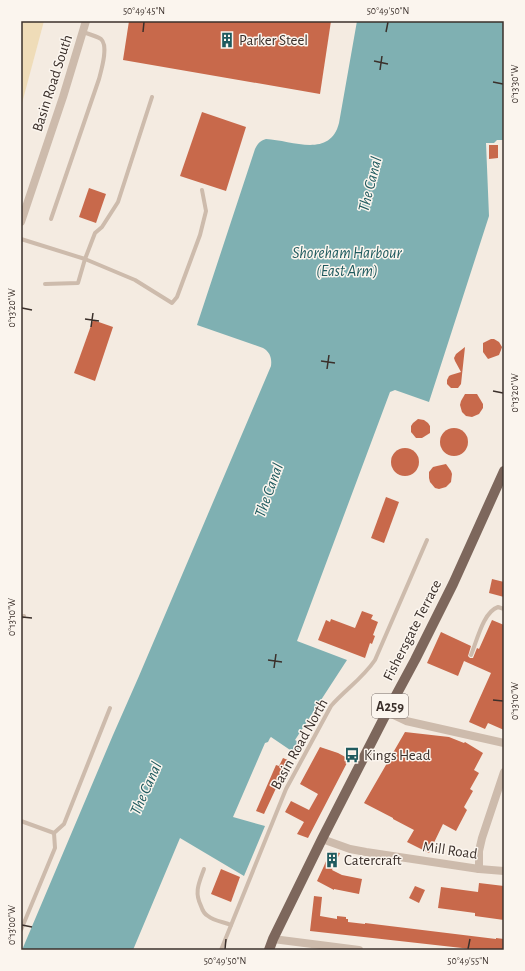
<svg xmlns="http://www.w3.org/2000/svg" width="525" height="971" viewBox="0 0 525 971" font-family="'Alegreya Sans',sans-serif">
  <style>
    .sand { fill: #efdcb8 }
    .water { fill: #7fb0b2 }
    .building { fill: #c8694b }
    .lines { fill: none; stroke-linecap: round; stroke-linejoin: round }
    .service { stroke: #cdbbac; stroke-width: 4 }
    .minor { stroke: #cdbbac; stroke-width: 8 }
    .primary { stroke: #7d675c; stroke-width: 10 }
    .ticks { fill: none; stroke: #3b302b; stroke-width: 1.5 }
    .labels { text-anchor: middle; stroke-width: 3; stroke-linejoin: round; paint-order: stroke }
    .shield { fill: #fbf5ee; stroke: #756b66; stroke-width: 1 }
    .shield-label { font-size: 14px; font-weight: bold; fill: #3b302b }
    .poi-label { font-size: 15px; fill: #3b302b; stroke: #fbf5ee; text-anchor: start }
    .street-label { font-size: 15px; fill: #3b302b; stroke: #fbf5ee }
    .water-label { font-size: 16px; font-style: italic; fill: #1f5a5e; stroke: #fbf5ee }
    .neatline { fill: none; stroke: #3b302b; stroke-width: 1.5 }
    .ticks-label { font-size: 10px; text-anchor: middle; fill: #3b302b }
  </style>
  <rect width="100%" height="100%" fill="#f4ebe1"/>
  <polygon class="sand" points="21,21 44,21 21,107"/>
  <path class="water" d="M357 21H504V140H497L494 143H486L489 216 429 402 395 390 390 392 297 641 347 660 295 740 302 744 296 754 271 737 270 738 268 742 265 743 233 817 265 826 244 876 180 838 133 950H22L113 735 139 676 271 366C272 358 270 352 263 348L197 325 255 149C258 143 260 141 266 139 291 140 330 159 339 123Z"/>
  <g class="building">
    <polygon points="129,21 331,21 320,94 123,60"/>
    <polygon points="202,112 246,127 226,191 180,176"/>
    <polygon points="489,145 498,145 498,158 489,159"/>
    <polygon points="89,188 106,194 96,223 79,217"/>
    <polygon points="93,320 113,327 95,381 74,373"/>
    <polygon points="491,339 494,339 499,342 502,347 501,350 499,355 488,359 483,352 483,343"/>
    <polygon points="465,347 461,384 458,388 451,388 447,384 447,380 449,376 451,375 461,372 455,361 454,358 456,354"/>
    <polygon points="465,394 477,394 483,404 483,408 479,414 472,417 466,416 462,412 460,405 461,401"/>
    <polygon points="418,419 424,420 428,423 430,426 430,433 422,438 416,438 411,432 411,426 413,423"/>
    <circle cx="454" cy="442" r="14"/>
    <circle cx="405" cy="462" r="14"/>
    <polygon points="446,464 451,471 452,474 451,482 446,487 439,489 435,488 430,482 429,478 429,472 433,467 437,466"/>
    <polygon points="386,497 399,502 384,543 371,538"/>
    <polygon points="492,579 504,582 504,597 489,593"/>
    <polygon points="362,611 373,615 371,619 378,622 373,635 375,636 372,644 370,643 365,658 318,640 326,620 330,622 331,619 355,628"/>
    <polygon points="492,620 504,625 504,730 488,723 485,729 469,722 491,673 464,661 458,676 427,663 441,632 471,646 468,656 470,658 473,658 477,648 479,649"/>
    <polygon points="405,732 449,737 464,743 465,742 483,753 474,770 479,773 470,789 473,791 464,807 467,810 456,831 443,824 429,853 407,842 414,830 393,819 393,818 364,803"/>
    <polygon points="320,747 338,753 349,759 308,838 297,834 304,822 285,812 291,801 309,810 318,794 300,784"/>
    <polygon points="283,758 290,761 286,770 285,770 279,785 278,784 264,814 256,811 276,765 279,766"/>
    <polygon points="330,851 340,853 332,870 342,875 362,879 359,894 334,889 334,890 317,881 324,866"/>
    <polygon points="221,869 240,877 231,902 211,894"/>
    <polygon points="479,883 504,886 504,920 475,916 475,913 438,908 441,887 478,892"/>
    <polygon points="415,886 425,890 419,903 409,898"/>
    <polygon points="314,896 322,897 320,916 337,919 337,916 346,917 346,919 348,919 348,922 365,924 365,923 496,939 496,938 504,939 504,950 480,950 310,931"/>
  </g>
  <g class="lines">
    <g class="service">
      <path d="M51 219 99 79C101 71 109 46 101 39 96 36 89 34 83 32"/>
      <polyline points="21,239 85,259 135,280 172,303 177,297 200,235 206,211 202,190"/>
      <polyline points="45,284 78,283 85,259 95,233 102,227 118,202 152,97"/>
      <polyline points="21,617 24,616"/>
      <path d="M471 655C477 641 483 612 498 607L504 609"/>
      <polyline points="21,821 54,833 64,824 110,708"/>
      <path d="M204 869C199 883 194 892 201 906 202 909 204 914 208 916 214 921 224 922 231 925"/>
      <polyline points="21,930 55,848 54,833"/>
      <path d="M221 950 286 789 331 706C345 690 363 678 375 660L427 540"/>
    </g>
    <g class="minor">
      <polyline points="21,222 63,97 86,21"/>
      <polyline points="387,712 406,721 504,743"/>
      <polyline points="322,839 350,849 366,852 479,869 504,871"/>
      <polyline points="479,869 479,851 482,838 504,772"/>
      <polyline points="273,939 359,950"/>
    </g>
    <polyline class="primary" points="269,950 273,939 322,839 387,712 415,660 453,584 504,471"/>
  </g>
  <path class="ticks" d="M143 32 144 22M386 32 388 22M374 61 388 64M380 70 382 56M493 82 503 84M22 308 32 310M85 319 99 321M91 327 93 313M321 361 335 363M327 369 329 355M493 391 503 393M22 617 32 618M268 660 282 662M274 668 276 654M493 700 503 701M22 925 32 927M225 949 226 939M468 949 470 939"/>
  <defs>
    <g id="building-bare" transform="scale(1.2)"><path d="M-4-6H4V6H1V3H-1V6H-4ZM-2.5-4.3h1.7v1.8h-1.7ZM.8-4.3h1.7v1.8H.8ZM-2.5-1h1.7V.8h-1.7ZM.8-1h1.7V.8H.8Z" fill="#1f5a5e" stroke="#fbf5ee" stroke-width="2.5" paint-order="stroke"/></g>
    <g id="bus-bare" transform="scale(1.2)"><path d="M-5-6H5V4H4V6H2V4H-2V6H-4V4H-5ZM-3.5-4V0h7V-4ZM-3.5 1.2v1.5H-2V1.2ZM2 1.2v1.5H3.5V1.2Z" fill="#1f5a5e" stroke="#fbf5ee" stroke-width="2.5" paint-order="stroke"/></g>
  </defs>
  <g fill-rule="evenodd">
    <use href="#building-bare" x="227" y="40"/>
    <use href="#bus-bare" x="352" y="755"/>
    <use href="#building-bare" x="332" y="860"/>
  </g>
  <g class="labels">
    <rect class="shield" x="372" y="694" width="36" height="24" rx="3"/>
    <g class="shield-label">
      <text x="390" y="711">A259</text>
    </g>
    <g class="poi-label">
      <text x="239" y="45">Parker Steel</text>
      <text x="364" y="760">Kings Head</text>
      <text x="344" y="865">Catercraft</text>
    </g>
    <g class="street-label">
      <text transform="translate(52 83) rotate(-72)" y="5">Basin Road South</text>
      <text transform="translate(412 630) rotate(-63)" y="5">Fishersgate Terrace</text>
      <text transform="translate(299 744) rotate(-61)" y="5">Basin Road North</text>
      <text transform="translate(450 850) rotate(8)" y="5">Mill Road</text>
    </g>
    <g class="water-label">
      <text transform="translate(369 184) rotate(-76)" y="6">The Canal</text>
      <text x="347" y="258">Shoreham Harbour<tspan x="347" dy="18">(East Arm)</tspan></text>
      <text transform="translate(268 490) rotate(-70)" y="6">The Canal</text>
      <text transform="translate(145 788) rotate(-66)" y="6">The Canal</text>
    </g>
  </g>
  <rect width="525" height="971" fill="none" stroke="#fbf5ee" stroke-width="44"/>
  <rect x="22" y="22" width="481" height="927" class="neatline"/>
  <g class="ticks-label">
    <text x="144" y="14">50°49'45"N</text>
    <text x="388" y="14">50°49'50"N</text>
    <text transform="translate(514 84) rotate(-90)" y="4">0°13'30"W</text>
    <text transform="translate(11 308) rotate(-90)" y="4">0°13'20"W</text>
    <text transform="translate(514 393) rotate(-90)" y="4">0°13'20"W</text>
    <text transform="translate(11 617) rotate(-90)" y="4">0°13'10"W</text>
    <text transform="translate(514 701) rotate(-90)" y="4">0°13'10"W</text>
    <text transform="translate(11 925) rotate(-90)" y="4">0°13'00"W</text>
    <text x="225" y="964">50°49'50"N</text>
    <text x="468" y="964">50°49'55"N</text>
  </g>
</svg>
